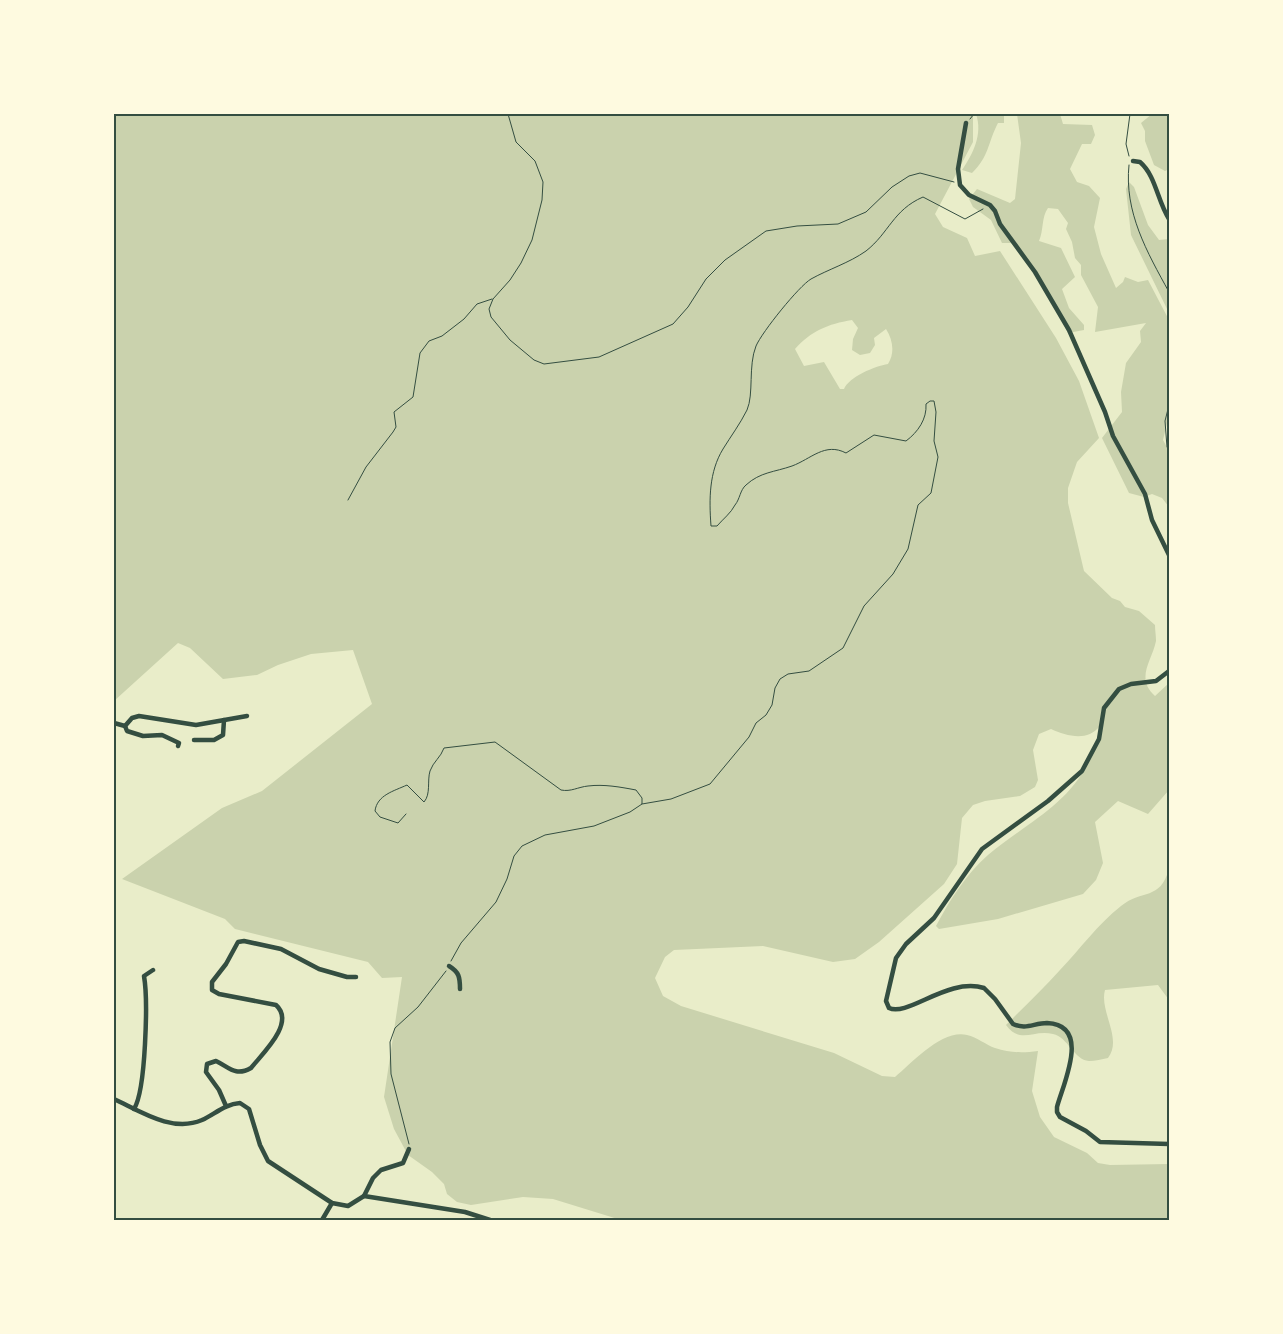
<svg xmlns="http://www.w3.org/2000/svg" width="1283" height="1334" viewBox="0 0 1283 1334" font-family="Mulish,sans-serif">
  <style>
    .green { fill: #cad2ad; fill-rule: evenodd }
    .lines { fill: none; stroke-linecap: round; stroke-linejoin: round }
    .path { stroke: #344e41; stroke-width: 1 }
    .minor { stroke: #344e41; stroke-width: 4.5 }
    .neatline { fill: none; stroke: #344e41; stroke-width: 2 }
  </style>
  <rect width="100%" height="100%" fill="#e9edc9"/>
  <g class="green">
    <path d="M114 114H973V142L935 214 943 227 967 238 975 256 1000 251 1056 338 1079 381 1099 438 1077 462 1068 488V503L1084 571 1112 598 1120 601 1125 607 1139 611 1155 625C1155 630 1156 636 1156 641 1152 661 1135 678 1155 696L1169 683V790L1148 814 1118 801 1095 822 1103 863 1096 880 1083 894 998 919 939 929 936 926C950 900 966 874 988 855 1039 813 1086 798 1100 726 1087 742 1067 736 1051 729L1039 734 1033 750 1038 780 1035 787 1020 796 985 801 973 805 962 818 957 864 944 884 879 942 855 959 833 962 763 946 674 950 665 957 655 978 663 996 681 1006 834 1053 882 1076 895 1077C912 1063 942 1029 967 1035 977 1037 986 1045 995 1048 1010 1053 1023 1053 1038 1051L1032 1091 1040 1117 1054 1137 1087 1153 1098 1163 1110 1165 1169 1164V1220H621L553 1199 523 1197 471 1205 457 1202 447 1194 444 1184 432 1172 408 1155 394 1129 384 1097 402 977 382 978 368 962 235 929 225 919 122 879 222 808 262 791 372 704 353 650 311 654 278 665 257 675 223 679 190 648 178 643 114 701ZM852 320 858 328 853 339 852 350 860 355 870 353 875 345 874 338 886 329C893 340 895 353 888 364 875 366 849 377 844 389H840L824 362 804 366 795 349C811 331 828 324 852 320Z"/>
    <path d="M976 114H1004V123H998C988 142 989 157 972 173L962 170C973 154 983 134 976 114Z"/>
    <path d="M1017 114H1060L1063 124 1092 125 1095 135 1091 144H1082L1070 169 1077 182 1089 186 1100 198 1094 227 1101 254 1116 288 1123 282 1125 277 1138 282 1148 280 1169 320V415L1163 440 1169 451V507L1162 498 1152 494 1144 497 1129 493 1102 438 1122 412 1121 392 1126 363 1141 342 1140 331 1146 323 1095 332 1098 307 1081 275V265L1075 258 1072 242 1066 229 1068 223 1058 209 1048 208C1041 218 1044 230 1039 241L1061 248 1075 277 1062 289 1069 308 1084 325V330L1068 333C1052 302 1039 265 1011 243H1002L991 220 973 207 969 199 977 189 1010 203 1015 199 1021 143Z"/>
    <polygon points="1152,114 1169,114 1169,169 1165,171 1154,165 1145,141 1145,131 1141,123"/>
    <polygon points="1129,182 1134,187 1148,225 1159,240 1169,239 1169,313 1131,235 1126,189"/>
    <path d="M1169 869V1000L1158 985 1105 990C1099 1011 1123 1039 1108 1058 1102 1059 1095 1061 1089 1061 1074 1060 1068 1037 1053 1034 1033 1029 1021 1045 1006 1025 1024 1007 1043 989 1060 970 1081 948 1097 925 1121 906 1142 889 1160 901 1169 869Z"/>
  </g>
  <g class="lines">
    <g class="path">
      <polyline points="508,114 516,142 535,161 543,182 542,200 532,240 521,263 510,280 493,299 489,309 491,317 510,340 534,360 544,364 599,357 673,324 688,307 706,279 725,260 766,231 797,226 838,224 866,212 892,187 909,176 920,173 954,182"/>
      <polyline points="970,119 974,114"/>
      <polyline points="1129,156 1126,144 1130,114"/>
      <path d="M1129 165C1124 212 1147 252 1169 292"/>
      <polyline points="1167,447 1165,421 1169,405"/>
      <polyline points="348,500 366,467 393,432 396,427 394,412 413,397 420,353 429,341 442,336 464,319 477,304 492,299"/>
      <path d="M642 804 671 799 710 784 749 737 756 723 766 715 772 705 775 688 780 679 788 674 809 671 843 648 864 606 893 574 908 549 918 505 931 493 938 457 934 441 936 412 934 401H930L926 404C927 419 918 432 906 441L874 435 846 453C825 442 811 459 792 466 775 472 760 472 746 485 740 490 740 499 735 505 731 513 723 519 717 526H711C709 499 709 472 723 449 731 436 740 424 747 410 754 394 748 366 756 346 762 332 799 286 811 279 829 269 849 263 866 251 889 233 893 210 923 197L965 219 983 209"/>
      <path d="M406 814 398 823 380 817 375 811C377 795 394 791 407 785L424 802C431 794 427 781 430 771 433 762 441 757 444 748L495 742 561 790C571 792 578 787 588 786 604 784 620 787 636 790L642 798V804L630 812 594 826 545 835 522 846 514 856 507 879 496 902 461 943 451 961"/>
      <polyline points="409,1144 391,1074 390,1042 395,1028 418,1007 446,971"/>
    </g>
    <g class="minor">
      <polyline points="966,123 958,169 960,185 969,195 990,205 995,211 1000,224 1035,272 1069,330 1105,412 1113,436 1145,494 1152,520 1169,555"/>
      <path d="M1133 161 1140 162C1156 176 1157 200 1169 219"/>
      <path d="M1169 671 1156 681 1131 684 1119 689 1104 708 1099 739 1082 771 1048 801 982 849 934 918 906 944 896 958 886 1001 889 1008C908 1017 948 977 984 988L995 999 1013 1024C1026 1030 1034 1023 1047 1023 1092 1025 1063 1084 1057 1107V1112L1060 1117 1086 1131 1100 1142 1169 1144"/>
      <polyline points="114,723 125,726 127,731 143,736 162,735 179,743 178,746"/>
      <polyline points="125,726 132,718 139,716 196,725 247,716"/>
      <polyline points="194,740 214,740 223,735 224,720"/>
      <path d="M449 966C459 972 460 977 460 989"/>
      <path d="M114 1099C140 1111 172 1133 202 1120 215 1114 225 1104 240 1103L249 1109 260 1145 268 1161 332 1203 348 1206 364 1196 465 1212 490 1220"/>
      <path d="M226 1106 219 1090 206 1072 207 1064 216 1061C229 1067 235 1077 251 1068 262 1054 296 1023 276 1005L219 994 212 990V982L226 964 238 942 244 941 281 949 319 969 347 977H356"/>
      <path d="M134 1109C146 1090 148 999 144 976L153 970"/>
      <polyline points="364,1196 373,1178 381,1170 403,1163 409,1149"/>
      <polyline points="322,1220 332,1203"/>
    </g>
  </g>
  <rect width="1283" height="1334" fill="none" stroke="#fefae0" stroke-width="230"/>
  <rect x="115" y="115" width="1053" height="1104" class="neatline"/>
</svg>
